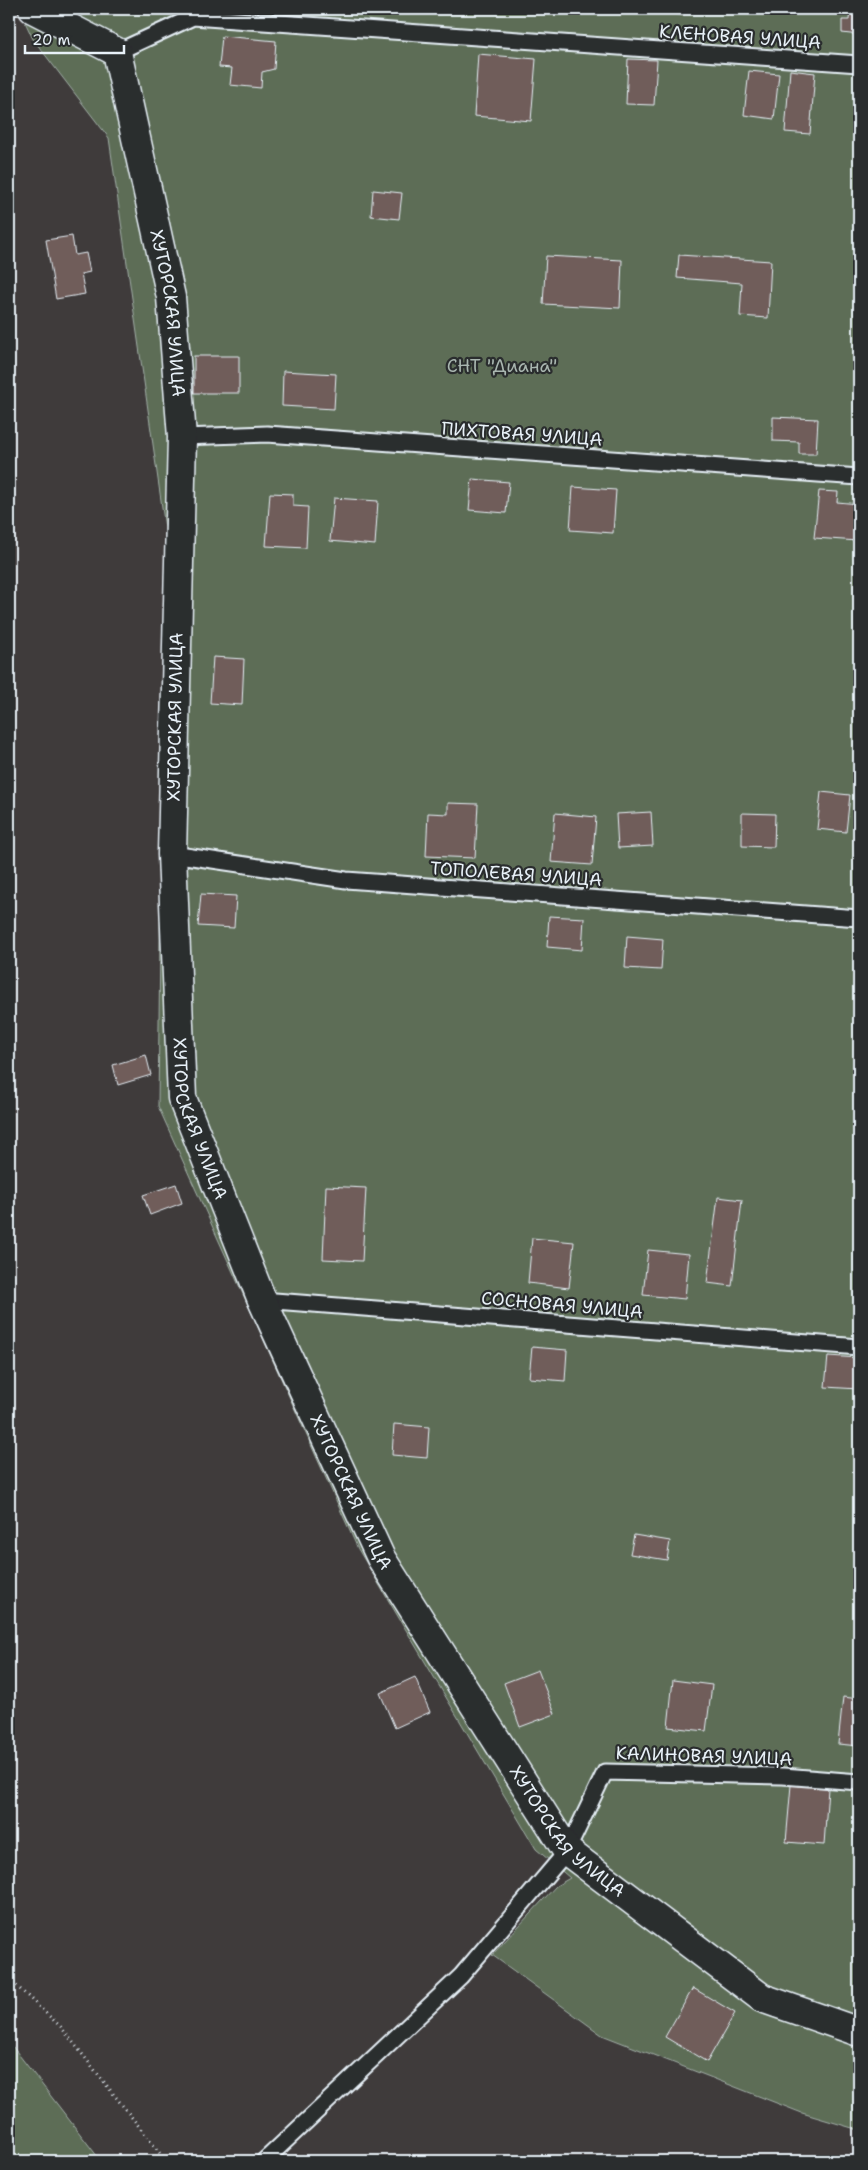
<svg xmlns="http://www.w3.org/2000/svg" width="868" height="2170" viewBox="0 0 868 2170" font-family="'Shantell Sans',sans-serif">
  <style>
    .green { fill: #5d6d57; stroke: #a2afa8 }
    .building { fill: #705d5a; stroke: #e8f1f8 }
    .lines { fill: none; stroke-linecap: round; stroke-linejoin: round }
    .lane-casing { stroke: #e8f1f8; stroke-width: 19 }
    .street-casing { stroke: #e8f1f8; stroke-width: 31 }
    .path { stroke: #e8f1f8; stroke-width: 3; stroke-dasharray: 1 4; stroke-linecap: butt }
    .lane { stroke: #2a2d2e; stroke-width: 15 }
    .street { stroke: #2a2d2e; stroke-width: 28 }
    .labels { text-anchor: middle; stroke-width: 4.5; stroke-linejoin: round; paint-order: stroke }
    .street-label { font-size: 18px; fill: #e8f1f8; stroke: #2a2d2e }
    .park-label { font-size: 18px; fill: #a9b6b0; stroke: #2a2d2e }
  </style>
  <rect width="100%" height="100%" fill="#3f3b3b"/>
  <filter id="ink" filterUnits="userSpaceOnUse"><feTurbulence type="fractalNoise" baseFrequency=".02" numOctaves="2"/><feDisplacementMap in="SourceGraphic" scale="10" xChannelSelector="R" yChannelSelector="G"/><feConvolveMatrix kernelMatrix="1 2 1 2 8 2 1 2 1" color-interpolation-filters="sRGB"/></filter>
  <g filter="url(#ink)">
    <g class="green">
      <polygon points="19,9 859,9 859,2130 802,2113 602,2035 492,1955 556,1886 570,1878 536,1849 358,1549 158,1106 165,528 109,138 33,39"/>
      <polygon points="9,2042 101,2161 9,2161"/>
    </g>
    <g class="building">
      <polygon points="638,9 683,9 683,15 638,12"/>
      <polygon points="850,9 859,9 859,35 842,33 842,20 849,20"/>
      <polygon points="222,36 276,41 274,69 262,72 261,88 230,85 232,68 219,67"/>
      <polygon points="478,54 536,59 531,121 474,116"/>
      <polygon points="628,59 657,60 654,105 626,104"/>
      <polygon points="790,70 815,73 810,134 785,132"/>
      <polygon points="749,71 779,74 774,119 744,115"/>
      <polygon points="373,190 402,193 399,219 371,216"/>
      <polygon points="72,236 75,255 86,253 90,272 81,274 85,294 56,299 46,240"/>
      <polygon points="679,255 771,261 768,318 740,316 742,283 677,278"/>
      <polygon points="546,256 622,260 620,308 543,304"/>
      <rect x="194" y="356" width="45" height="37"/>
      <polygon points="283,371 336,374 334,409 282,406"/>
      <polygon points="773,417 818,419 816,454 799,454 799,442 773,441"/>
      <polygon points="472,479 509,482 506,513 469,510"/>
      <polygon points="573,487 616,490 613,533 570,530"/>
      <polygon points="819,491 838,492 837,502 859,504 858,541 814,538"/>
      <polygon points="270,493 293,494 293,506 308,507 306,548 266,546"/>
      <polygon points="334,498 378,501 375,545 330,541"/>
      <polygon points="213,657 244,659 242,705 210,703"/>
      <polygon points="821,792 850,795 846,832 817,829"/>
      <polygon points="448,803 478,804 475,858 426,856 428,813 448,814"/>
      <polygon points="651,812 653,846 618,848 616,814"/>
      <polygon points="555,813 596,817 592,865 551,862"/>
      <polygon points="742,813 775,814 774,847 742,846"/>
      <polygon points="201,894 236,896 234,928 198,926"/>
      <polygon points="549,916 584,918 582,950 547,947"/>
      <polygon points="627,936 663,939 661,970 625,968"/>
      <polygon points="146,1055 151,1075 118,1085 113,1065"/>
      <polygon points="176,1184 182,1203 150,1215 143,1195"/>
      <polygon points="326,1186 366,1188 362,1261 323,1259"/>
      <polygon points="718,1197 742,1200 732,1286 707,1283"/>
      <polygon points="532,1238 574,1242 569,1288 528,1283"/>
      <polygon points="648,1250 689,1254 685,1299 643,1295"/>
      <polygon points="532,1347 567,1350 565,1381 529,1378"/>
      <polygon points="828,1356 859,1358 859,1389 825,1387"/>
      <polygon points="394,1424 429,1427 427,1458 392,1455"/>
      <polygon points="634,1535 670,1541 667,1560 630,1554"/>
      <polygon points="538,1670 555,1714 520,1727 504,1683"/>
      <polygon points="415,1677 430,1712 395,1728 380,1693"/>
      <polygon points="673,1680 712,1685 706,1731 668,1727"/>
      <polygon points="843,1697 859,1699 859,1746 838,1744"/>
      <polygon points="791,1785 828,1788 824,1845 786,1842"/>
      <polygon points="693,1988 735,2013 707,2062 665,2037"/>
    </g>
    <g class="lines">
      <g class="lane-casing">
        <g id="lane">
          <polyline points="117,52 193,17 859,64"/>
          <polyline points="182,437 267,434 859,477"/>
          <polyline points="172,854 346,880 859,918"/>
          <polyline points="262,1300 859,1347"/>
          <polyline points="264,2161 461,1976 567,1851 605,1772 783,1776 859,1782"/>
        </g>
      </g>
      <g class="street-casing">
        <g id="street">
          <path id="s1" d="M33 9 117 52 171 297 182 437 172 854 182 1098 262 1300 381 1558 567 1851 762 1998 859 2032"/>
        </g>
      </g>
      <polyline class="path" points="9,1979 61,2027 166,2161"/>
      <use href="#lane" class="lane"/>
      <use href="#street" class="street"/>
    </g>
  </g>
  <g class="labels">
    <g class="street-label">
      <text transform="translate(740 37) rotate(4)" y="6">КЛЕНОВАЯ УЛИЦА</text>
      <text dy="6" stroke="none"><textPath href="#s1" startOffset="361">ХУТОРСКАЯ УЛИЦА</textPath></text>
      <text transform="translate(522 434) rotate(4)" y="6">ПИХТОВАЯ УЛИЦА</text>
      <text transform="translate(175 717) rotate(-89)" y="6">ХУТОРСКАЯ УЛИЦА</text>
      <text transform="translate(516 874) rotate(4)" y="6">ТОПОЛЕВАЯ УЛИЦА</text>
      <text dy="6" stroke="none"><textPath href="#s1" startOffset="1171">ХУТОРСКАЯ УЛИЦА</textPath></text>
      <text transform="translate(562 1305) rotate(5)" y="6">СОСНОВАЯ УЛИЦА</text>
      <text dy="6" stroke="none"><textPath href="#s1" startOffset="1576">ХУТОРСКАЯ УЛИЦА</textPath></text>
      <text transform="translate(704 1756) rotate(2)" y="6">КАЛИНОВАЯ УЛИЦА</text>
      <text dy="6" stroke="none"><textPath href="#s1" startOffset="1981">ХУТОРСКАЯ УЛИЦА</textPath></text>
    </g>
    <g class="park-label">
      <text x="502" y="372">СНТ "Диана"</text>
    </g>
  </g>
  <rect width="868" height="2170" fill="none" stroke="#2a2d2e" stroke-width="30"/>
  <rect x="15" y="15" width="838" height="2140" fill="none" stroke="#e8f1f8" stroke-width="2" filter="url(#ink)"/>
  <path d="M25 45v8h99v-8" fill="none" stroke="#e8f1f8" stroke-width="2.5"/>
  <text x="32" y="45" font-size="15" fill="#e8f1f8" stroke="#2a2d2e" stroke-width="4" paint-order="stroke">20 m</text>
</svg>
